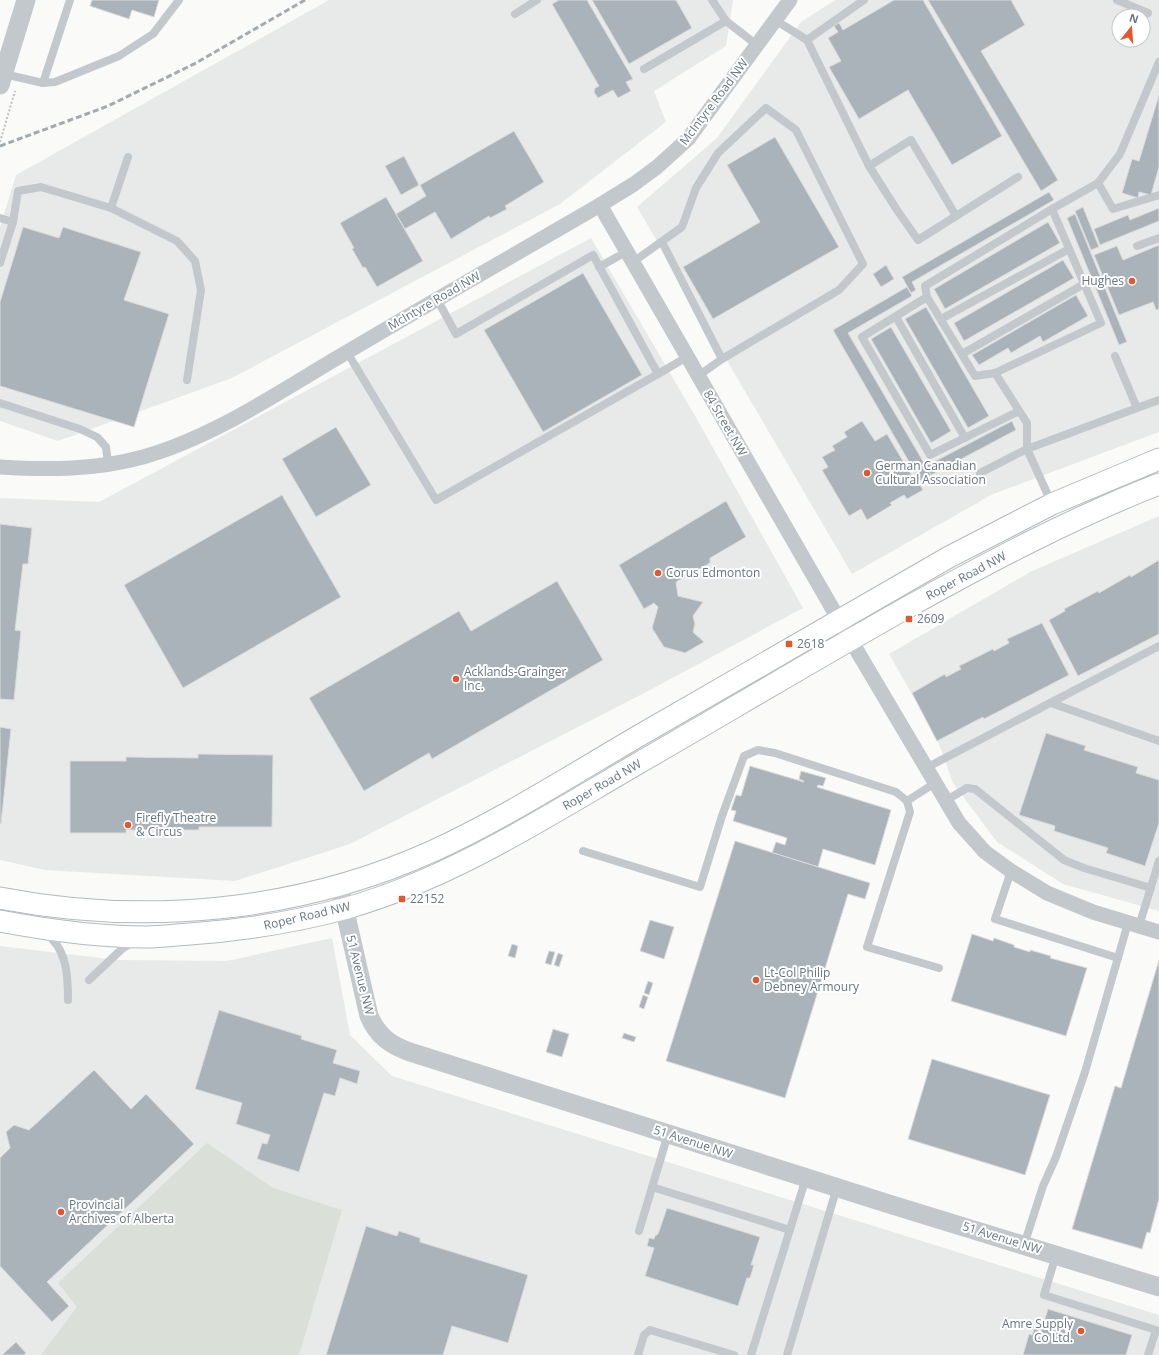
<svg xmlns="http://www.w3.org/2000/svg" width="1159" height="1355" viewBox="0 0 1159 1355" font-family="'Open Sans',sans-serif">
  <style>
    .built { fill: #e8e9e9; fill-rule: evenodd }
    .green { fill: #dadfd7 }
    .building { fill: #aab3b9; stroke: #dcdcda }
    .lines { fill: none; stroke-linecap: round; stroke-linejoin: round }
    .secondary-casing { stroke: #b3babf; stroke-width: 23 }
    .path { stroke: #bbbfc2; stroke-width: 2; stroke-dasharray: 2 2; stroke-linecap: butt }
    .service { stroke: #c3c8cc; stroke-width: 8 }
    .minor { stroke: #c3c8cc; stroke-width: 15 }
    .tertiary { stroke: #c3c8cc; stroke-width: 19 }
    .secondary { stroke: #fff; stroke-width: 21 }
    .rail { stroke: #a2aab0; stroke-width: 3; stroke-dasharray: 6 3; stroke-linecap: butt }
    .poi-dot { fill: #e4572e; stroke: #fff; stroke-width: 1.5 }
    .labels { text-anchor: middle; stroke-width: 4; stroke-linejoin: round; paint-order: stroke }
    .street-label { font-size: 12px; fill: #657683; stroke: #fff }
    .poi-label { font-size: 12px; fill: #657683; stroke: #fff; text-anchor: start }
  </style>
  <rect width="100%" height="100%" fill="#fafaf8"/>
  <g class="built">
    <polygon points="329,0 733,0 726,46 654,91 666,122 560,204 232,378 58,441 0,421 0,227 16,175"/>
    <path d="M835 0H1159V432L993 494 852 574 637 207 717 138 801 22ZM1119 16H1143V40H1119Z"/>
    <polygon points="591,238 694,414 803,608 650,690 350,844 235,881 45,870 0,860 0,498 99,502"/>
    <polygon points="1159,516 1159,911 1063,884 997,842 953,783 936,736 889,654 1030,572"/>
    <polygon points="332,938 350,1035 392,1076 1159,1315 1159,1355 0,1355 0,946 118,960 227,961"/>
  </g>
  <polygon class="green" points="207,1143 273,1188 342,1210 299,1355 41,1355 77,1307 58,1283"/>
  <g class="building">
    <polygon points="92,0 159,0 154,17 132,10 129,19 90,6"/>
    <polygon points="559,0 587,0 633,79 626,82 631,91 618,98 613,90 598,98 594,92 595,88 599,86 552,4"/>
    <polygon points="592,0 676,0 692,28 629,64"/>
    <polygon points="894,0 923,0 1002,136 952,165 908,90 859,119 829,67 841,61 828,38 838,32 834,26 839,23 843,30"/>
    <polygon points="928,0 1011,0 1025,25 981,51 1058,180 1041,191"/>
    <polygon points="1159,95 1159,167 1151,195 1139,192 1138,198 1122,193 1132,159 1139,161"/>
    <polygon points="514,131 544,182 505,206 507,209 490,218 489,216 451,239 435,212 405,229 396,214 426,196 420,185"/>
    <polygon points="775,137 839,247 713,319 683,267 760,222 727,165"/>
    <polygon points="404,156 419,185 401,195 385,166"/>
    <polygon points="1049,192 1054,200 912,282 916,290 911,293 902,277"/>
    <polygon points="386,197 423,261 377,287 365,267 363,268 352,249 354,248 340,223"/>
    <polygon points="1083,207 1099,247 1091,250 1075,211"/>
    <polygon points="1159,208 1159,221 1100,245 1094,229 1128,215 1130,220"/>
    <polygon points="1075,214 1127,342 1119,345 1067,218"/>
    <polygon points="1048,222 1060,243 945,309 934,289"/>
    <polygon points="23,227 59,238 63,227 141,252 124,300 169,314 134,427 0,386 0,302"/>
    <polygon points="1159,245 1159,309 1156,310 1153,302 1119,315 1094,255 1117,246 1123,260"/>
    <polygon points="1063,260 1074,278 964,341 954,323"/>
    <polygon points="886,265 894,279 881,287 873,274"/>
    <polygon points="583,273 642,375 543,432 484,330"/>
    <polygon points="907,287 912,296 848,333 931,475 920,481 833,330"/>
    <polygon points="1076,295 1088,316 1043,342 1040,336 1011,353 1008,348 979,365 972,355"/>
    <polygon points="926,307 989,416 968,428 905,319"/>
    <polygon points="891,327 951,431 931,443 871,339"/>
    <polygon points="862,421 875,441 887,434 913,478 915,476 923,490 907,499 904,495 890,503 892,505 867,520 861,509 849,516 822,470 828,467 822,457 835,450 832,446 847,437 844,432"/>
    <polygon points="1012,421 1016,430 931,475 926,466"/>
    <polygon points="336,427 371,485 316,517 282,459"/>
    <polygon points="282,495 341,597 183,688 124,585"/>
    <polygon points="726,501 746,537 710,558 710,563 676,582 678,596 703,602 693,616 695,624 693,632 704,642 685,653 664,647 652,628 658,607 654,603 644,609 619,565"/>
    <polygon points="0,524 32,528 28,564 23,564 15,630 21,631 14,700 0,699"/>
    <polygon points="1159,560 1159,634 1078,676 1049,620 1065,611 1064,609 1098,591 1099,593 1130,575 1131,577"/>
    <polygon points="557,581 603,660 432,759 429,753 364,791 309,698 459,611 471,631"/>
    <polygon points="1042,623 1069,675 984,719 983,717 937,741 912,693 945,674 946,677 961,669 959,666 993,649 994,651 1009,643 1007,639"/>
    <polygon points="0,727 11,729 1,824 0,823"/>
    <polygon points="1046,733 1086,746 1084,750 1138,767 1136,773 1159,780 1159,823 1145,866 1106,853 1108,848 1054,831 1055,826 1019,815"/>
    <polygon points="198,754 273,755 272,827 199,827 199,830 126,830 126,833 70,833 70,761 126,761 126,757 198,758"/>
    <polygon points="750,766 804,782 804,781 799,779 801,771 826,778 823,786 818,785 817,787 891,810 875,865 823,849 818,867 772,853 776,842 785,845 787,838 733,821 736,811 731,810 736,795 741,796"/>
    <polygon points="735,841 870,883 865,899 848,894 785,1098 666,1061"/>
    <polygon points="650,920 674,927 664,959 640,951"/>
    <polygon points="972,934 993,941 994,938 1014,945 1014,947 1030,952 1030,950 1051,956 1050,958 1087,968 1066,1036 951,1001"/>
    <polygon points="512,944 518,946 515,958 508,956"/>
    <polygon points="549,951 555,952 551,965 545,963"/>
    <polygon points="558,953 563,955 559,967 554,965"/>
    <polygon points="1159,960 1159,1199 1150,1233 1147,1232 1142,1249 1072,1229 1115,1086 1121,1088"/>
    <polygon points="648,981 653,983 649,995 644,993"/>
    <polygon points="643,995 648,997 644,1009 639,1007"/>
    <polygon points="219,1010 302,1036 301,1039 337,1050 333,1063 360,1071 357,1084 340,1078 335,1096 324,1093 299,1172 257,1159 262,1143 267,1144 270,1135 236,1124 242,1103 195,1089"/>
    <polygon points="553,1029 569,1034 562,1057 546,1052"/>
    <polygon points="624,1033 636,1037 634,1042 622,1038"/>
    <polygon points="932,1059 1050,1095 1025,1175 908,1139"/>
    <polygon points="94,1070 131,1109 146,1094 194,1144 47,1282 69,1306 52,1322 0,1266 0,1158 10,1148 6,1132 14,1125 29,1130"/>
    <polygon points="667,1208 760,1237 751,1265 754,1265 750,1278 747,1278 738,1306 645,1276 654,1248 647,1246 649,1238 654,1239 655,1236 658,1234"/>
    <polygon points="366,1226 397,1236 399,1231 420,1238 420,1242 528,1275 508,1343 452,1326 443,1355 326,1355"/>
    <polygon points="1048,1309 1132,1335 1126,1355 1023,1355 1029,1334 1032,1335 1035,1327 1039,1328 1036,1337 1039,1338"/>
    <polygon points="16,1342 26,1353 24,1355 2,1355"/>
  </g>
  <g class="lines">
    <g class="secondary-casing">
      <g id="secondary">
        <path d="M0 898C145 926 298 912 433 851 505 818 573 774 642 734 744 675 847 616 949 557L1052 504 1159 459"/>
        <path d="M0 921C48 930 97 937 146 937 160 937 175 935 190 934 243 930 296 922 347 908 452 878 544 818 637 764 727 712 817 658 908 607 989 562 1072 518 1159 484"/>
      </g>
    </g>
    <polyline class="path" points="0,142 15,91"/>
    <g class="service">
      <polyline points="712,0 726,21 757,45"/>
      <polyline points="1117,0 1148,13"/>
      <polyline points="515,14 537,0"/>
      <polyline points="775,20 807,40 864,0"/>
      <polyline points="807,40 869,166 897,210 918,240 1018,177"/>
      <polyline points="644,69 726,21"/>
      <polyline points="4,74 43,83 55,82 119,56 153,34 179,0"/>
      <polyline points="43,83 70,0"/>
      <polyline points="869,166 911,140 956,216"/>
      <polyline points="1098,183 1113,209 1159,195"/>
      <polyline points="111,208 128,157"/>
      <polyline points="1052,209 1098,183 1120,154 1159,62"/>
      <polyline points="0,218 13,222 0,263"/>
      <polyline points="13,222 18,191 41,187 111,208 177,241 195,261 201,290 187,380"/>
      <polyline points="662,242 722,359"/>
      <polyline points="1137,246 1159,238"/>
      <polyline points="633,262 682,227 696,188 718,153 766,108 796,130 863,264 839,290 722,359 698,376"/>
      <polyline points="599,267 626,252"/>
      <polyline points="927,297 975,376 995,373"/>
      <polyline points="896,317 965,438"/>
      <polyline points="941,319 1069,249"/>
      <polyline points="347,352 436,500 658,374 593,255 456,334 437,299"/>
      <polyline points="962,354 1084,284"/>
      <polyline points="658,374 687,357"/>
      <polyline points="0,403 80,429 97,437 106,447 108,464"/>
      <polyline points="1137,408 1159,400"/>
      <polyline points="980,473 1027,449 1027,423 995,373 1101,323 1052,209 925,286 927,297 862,337 930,455 1019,411"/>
      <polyline points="1052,504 1027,449 1137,408 1115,356"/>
      <polyline points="1051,703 1159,741"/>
      <polyline points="926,768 1159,646"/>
      <polyline points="935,783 907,801 910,812 867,947 939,968"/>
      <polyline points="945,801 967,788 975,789 1064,860 1084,868 1151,888"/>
      <polyline points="583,851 700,887 722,816 744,756 758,750 775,753 896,792 907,801"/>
      <polyline points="1011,871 995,919 1118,958"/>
      <polyline points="1139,926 1159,861"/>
      <path d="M45 933C67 948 68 976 68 1000"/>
      <polyline points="89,980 123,948 134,942"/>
      <polyline points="652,1187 790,1230"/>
      <polyline points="639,1231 668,1134"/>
      <polyline points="1024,1245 1043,1186 1056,1157 1085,1072 1128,923"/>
      <polyline points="1056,1255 1044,1295 1156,1330 1148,1355"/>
      <polyline points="638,1355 644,1335 650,1330 734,1355"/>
      <polyline points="751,1355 806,1178"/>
      <polyline points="787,1355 837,1187"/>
    </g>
    <g class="minor">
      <polyline points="600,205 850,639 959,823 985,852 1011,871 1047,893 1093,912 1159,932"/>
      <path d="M0 467C48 470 96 470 143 457 214 437 279 392 342 355 428 304 514 255 600 205L634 184 657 167 688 139 790 0"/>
    </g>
    <g class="tertiary">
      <polyline points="0,85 26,0"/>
      <path d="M339 885 369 1016C378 1036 390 1045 410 1052L889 1204 1159 1287"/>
    </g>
    <use href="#secondary" class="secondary"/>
    <polyline class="rail" points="0,146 108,106 196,63 305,0"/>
  </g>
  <g class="poi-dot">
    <circle cx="1132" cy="281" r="4"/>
    <circle cx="867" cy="473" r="4"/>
    <circle cx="658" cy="573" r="4"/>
    <rect x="905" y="615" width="8" height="8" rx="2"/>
    <rect x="785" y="640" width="8" height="8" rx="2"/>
    <circle cx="456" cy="679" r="4"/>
    <circle cx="128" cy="825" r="4"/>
    <rect x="398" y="895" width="8" height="8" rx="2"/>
    <circle cx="756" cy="980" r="4"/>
    <circle cx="61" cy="1212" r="4"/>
    <circle cx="1081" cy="1331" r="4"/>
  </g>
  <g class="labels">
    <g class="street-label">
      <text transform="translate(714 102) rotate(-53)" y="4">McIntyre Road NW</text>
      <text transform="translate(434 301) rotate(-30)" y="4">McIntyre Road NW</text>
      <text transform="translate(725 423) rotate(60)" y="4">84 Street NW</text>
      <text transform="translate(966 576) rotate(-28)" y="4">Roper Road NW</text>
      <text transform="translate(602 785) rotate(-30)" y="4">Roper Road NW</text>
      <text transform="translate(307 916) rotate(-13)" y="4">Roper Road NW</text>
      <text transform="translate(360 975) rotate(76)" y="4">51 Avenue NW</text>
      <text transform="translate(693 1142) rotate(18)" y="4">51 Avenue NW</text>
      <text transform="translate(1002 1238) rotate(17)" y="4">51 Avenue NW</text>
    </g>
    <g class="poi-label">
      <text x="1124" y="285" text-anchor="end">Hughes</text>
      <text x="875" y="470">German Canadian<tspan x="875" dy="14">Cultural Association</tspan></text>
      <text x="666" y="577">Corus Edmonton</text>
      <text x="917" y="623">2609</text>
      <text x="797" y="648">2618</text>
      <text x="464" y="676">Acklands-Grainger<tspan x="464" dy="14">Inc.</tspan></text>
      <text x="136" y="822">Firefly Theatre<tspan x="136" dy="14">&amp; Circus</tspan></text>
      <text x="410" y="903">22152</text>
      <text x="764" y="977">Lt-Col Philip<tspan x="764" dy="14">Debney Armoury</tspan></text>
      <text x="69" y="1209">Provincial<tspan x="69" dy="14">Archives of Alberta</tspan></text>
      <text x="1073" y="1328" text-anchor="end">Amre Supply<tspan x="1073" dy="14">Co Ltd.</tspan></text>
    </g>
  </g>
  <g transform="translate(1131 28) rotate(17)"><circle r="19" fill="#ffffff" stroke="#c1c8cd"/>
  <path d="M0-3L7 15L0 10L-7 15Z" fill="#e4572e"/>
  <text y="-6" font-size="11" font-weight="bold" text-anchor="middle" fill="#657683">N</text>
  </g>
</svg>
